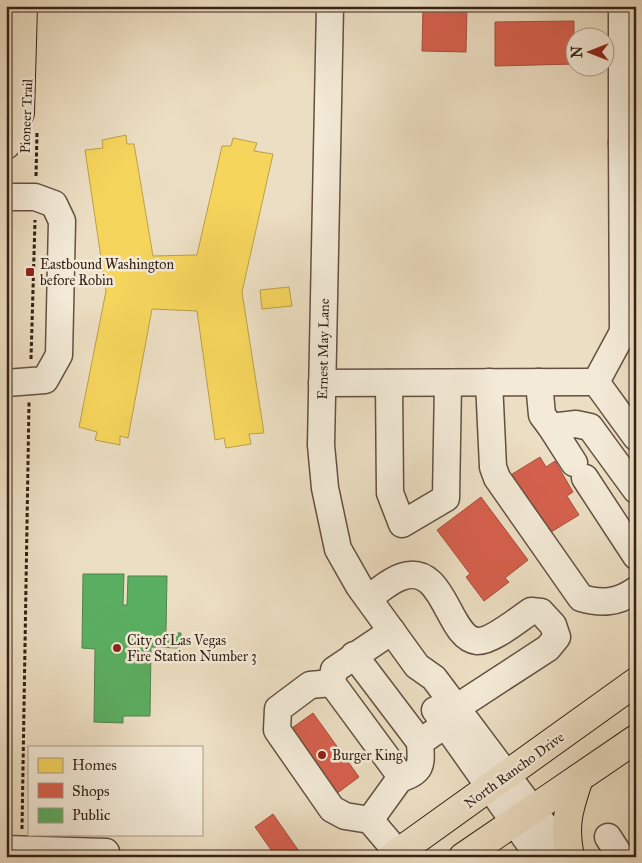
<svg xmlns="http://www.w3.org/2000/svg" width="642" height="863" viewBox="0 0 642 863" font-family="'IM FELL Great Primer',serif">
  <style>
    .homes { fill: #f6d55c; stroke: #bc9f48 }
    .shops { fill: #d6604d; stroke: #a64d3d }
    .public { fill: #5aae61; stroke: #4f844b }
    .lines { fill: none; stroke-linecap: round; stroke-linejoin: round }
    .minor-casing { stroke: #635142; stroke-width: 29 }
    .major-casing { stroke: #352218; stroke-width: 30 }
    .path { stroke: #352218; stroke-width: 3; stroke-dasharray: 4 2.5; stroke-linecap: butt }
    .minor { stroke: #f3ead7; stroke-width: 26 }
    .major { stroke: #ecdec2; stroke-width: 28 }
    .poi-dot { fill: #8f2418; stroke: #f3ead7; stroke-width: 2 }
    .labels { text-anchor: middle; stroke-width: 5; stroke-linejoin: round; paint-order: stroke }
    .street-label { font-size: 14px; fill: #352218; stroke: #f3ead7 }
    .poi-label { font-size: 14px; fill: #352218; stroke: #f3ead7; text-anchor: start }
  </style>
  <rect width="100%" height="100%" fill="#ecdec2"/>
  <filter id="stains"><feTurbulence type="fractalNoise" baseFrequency=".004" numOctaves="4"/><feColorMatrix values="0 0 0 0 .2 0 0 0 0 .09 0 0 0 0 .02 0 0 0 .5 -.17"/></filter>
  <radialGradient id="worn" r=".72"><stop offset=".6" stop-color="#630" stop-opacity="0"/><stop offset="1" stop-color="#630" stop-opacity=".3"/></radialGradient>
  <g class="homes">
    <polygon points="126,135 127,144 134,144 153,256 197,255 222,146 231,146 233,138 257,143 254,151 273,154 242,292 264,433 249,434 251,444 226,448 224,438 215,440 197,311 152,309 128,438 120,436 120,445 95,440 97,432 79,427 106,291 85,150 103,148 102,140"/>
    <polygon points="289,287 292,306 262,309 260,290"/>
  </g>
  <g class="shops">
    <polygon points="423,6 467,7 466,52 422,51"/>
    <polygon points="574,21 574,64 495,66 495,22"/>
    <polygon points="540,457 546,467 555,461 573,492 567,496 579,515 546,535 509,476"/>
    <polygon points="481,497 528,560 505,578 509,582 484,601 466,577 470,574 437,530"/>
    <polygon points="313,713 359,777 332,797 285,733"/>
    <polygon points="273,814 303,857 276,857 255,827"/>
  </g>
  <polygon class="public" points="83,574 124,574 123,605 127,605 128,576 167,576 166,633 181,633 180,648 151,647 150,716 123,716 123,723 94,722 95,649 82,648"/>
  <g class="lines">
    <g class="minor-casing">
      <g id="minor">
        <polyline points="330,6 321,445 325,488 338,549 359,586 417,666 434,678 568,857"/>
        <polyline points="622,6 622,143"/>
        <polyline points="6,197 35,197 54,204 62,221 59,355 45,380 6,383"/>
        <path d="M489 382 493 467 497 478 581 598C601 604 618 603 636 590"/>
        <polyline points="539,382 542,415 551,427 576,424 590,427 636,490"/>
        <polyline points="596,382 623,332 622,143 636,143"/>
        <polyline points="596,382 636,437"/>
        <polyline points="322,383 596,382"/>
        <polyline points="389,383 390,493 402,524 446,498 448,383"/>
        <polyline points="551,427 574,463"/>
        <polyline points="585,478 636,556"/>
        <path d="M368 598C378 592 389 581 401 577 445 561 447 638 477 641 491 642 519 619 531 611L541 612 553 625 557 637 548 648 456 708"/>
        <path d="M392 631 334 670 332 683 402 778C424 771 421 762 420 742L445 725"/>
        <polyline points="354,655 420,742"/>
        <polyline points="332,683 310,685 278,709 277,730 332,809 345,816 370,820 398,853"/>
        <polyline points="435,710 539,857"/>
        <polyline points="370,820 401,777"/>
        <polyline points="608,837 621,857"/>
        <polyline points="6,849 106,852 106,857"/>
      </g>
    </g>
    <g class="major-casing">
      <g id="major">
        <polyline points="6,145 20,113 23,6"/>
        <polyline points="392,857 636,682"/>
        <polyline points="463,857 636,739"/>
        <path d="M570 857C563 825 569 808 579 778"/>
      </g>
    </g>
    <g class="path">
      <polyline points="36,176 37,133"/>
      <polyline points="31,359 35,220"/>
      <polyline points="22,829 29,402"/>
    </g>
    <use href="#minor" class="minor"/>
    <use href="#major" class="major"/>
  </g>
  <g class="poi-dot">
    <rect x="25" y="267" width="10" height="10" rx="2.5"/>
    <circle cx="117" cy="648" r="5"/>
    <circle cx="322" cy="755" r="5"/>
  </g>
  <g class="labels">
    <g class="street-label">
      <text transform="translate(26 116) rotate(-88)" y="5">Pioneer Trail</text>
      <text transform="translate(323 349) rotate(-89)" y="5">Ernest May Lane</text>
      <text transform="translate(514 770) rotate(-36)" y="5">North Rancho Drive</text>
    </g>
    <g class="poi-label">
      <text x="40" y="269">Eastbound Washington<tspan x="40" dy="16">before Robin</tspan></text>
      <text x="127" y="645">City of Las Vegas<tspan x="127" dy="16">Fire Station Number 3</tspan></text>
      <text x="332" y="760">Burger King</text>
    </g>
  </g>
  <rect width="642" height="863" fill="none" stroke="#ecdec2" stroke-width="25"/>
  <rect x="8" y="8" width="627" height="848" fill="none" stroke="#352218" stroke-width="2.5"/>
  <rect x="12" y="12" width="617" height="838" fill="none" stroke="#352218"/>
  <rect x="28" y="746" width="175" height="90" fill="#f3ead7" stroke="#a79a8b"/>
  <rect x="38" y="758" width="25" height="15" fill="#f6d55c" stroke="#a79a8b"/>
  <text x="72" y="770" font-size="15" fill="#352218">Homes</text>
  <rect x="38" y="783" width="25" height="15" fill="#d6604d" stroke="#a79a8b"/>
  <text x="72" y="796" font-size="15" fill="#352218">Shops</text>
  <rect x="38" y="808" width="25" height="15" fill="#5aae61" stroke="#a79a8b"/>
  <text x="72" y="820" font-size="15" fill="#352218">Public</text>
  <g transform="translate(590 52) rotate(270)"><circle r="24" fill="#f3ead7" stroke="#a79a8b"/>
  <path d="M0-4L9 19L0 12L-9 19Z" fill="#8f2418"/>
  <text y="-8" font-size="14" font-weight="bold" text-anchor="middle" fill="#352218">N</text>
  </g>
  <rect width="100%" height="100%" filter="url(#stains)"/>
  <rect width="100%" height="100%" fill="url(#worn)"/>
</svg>
